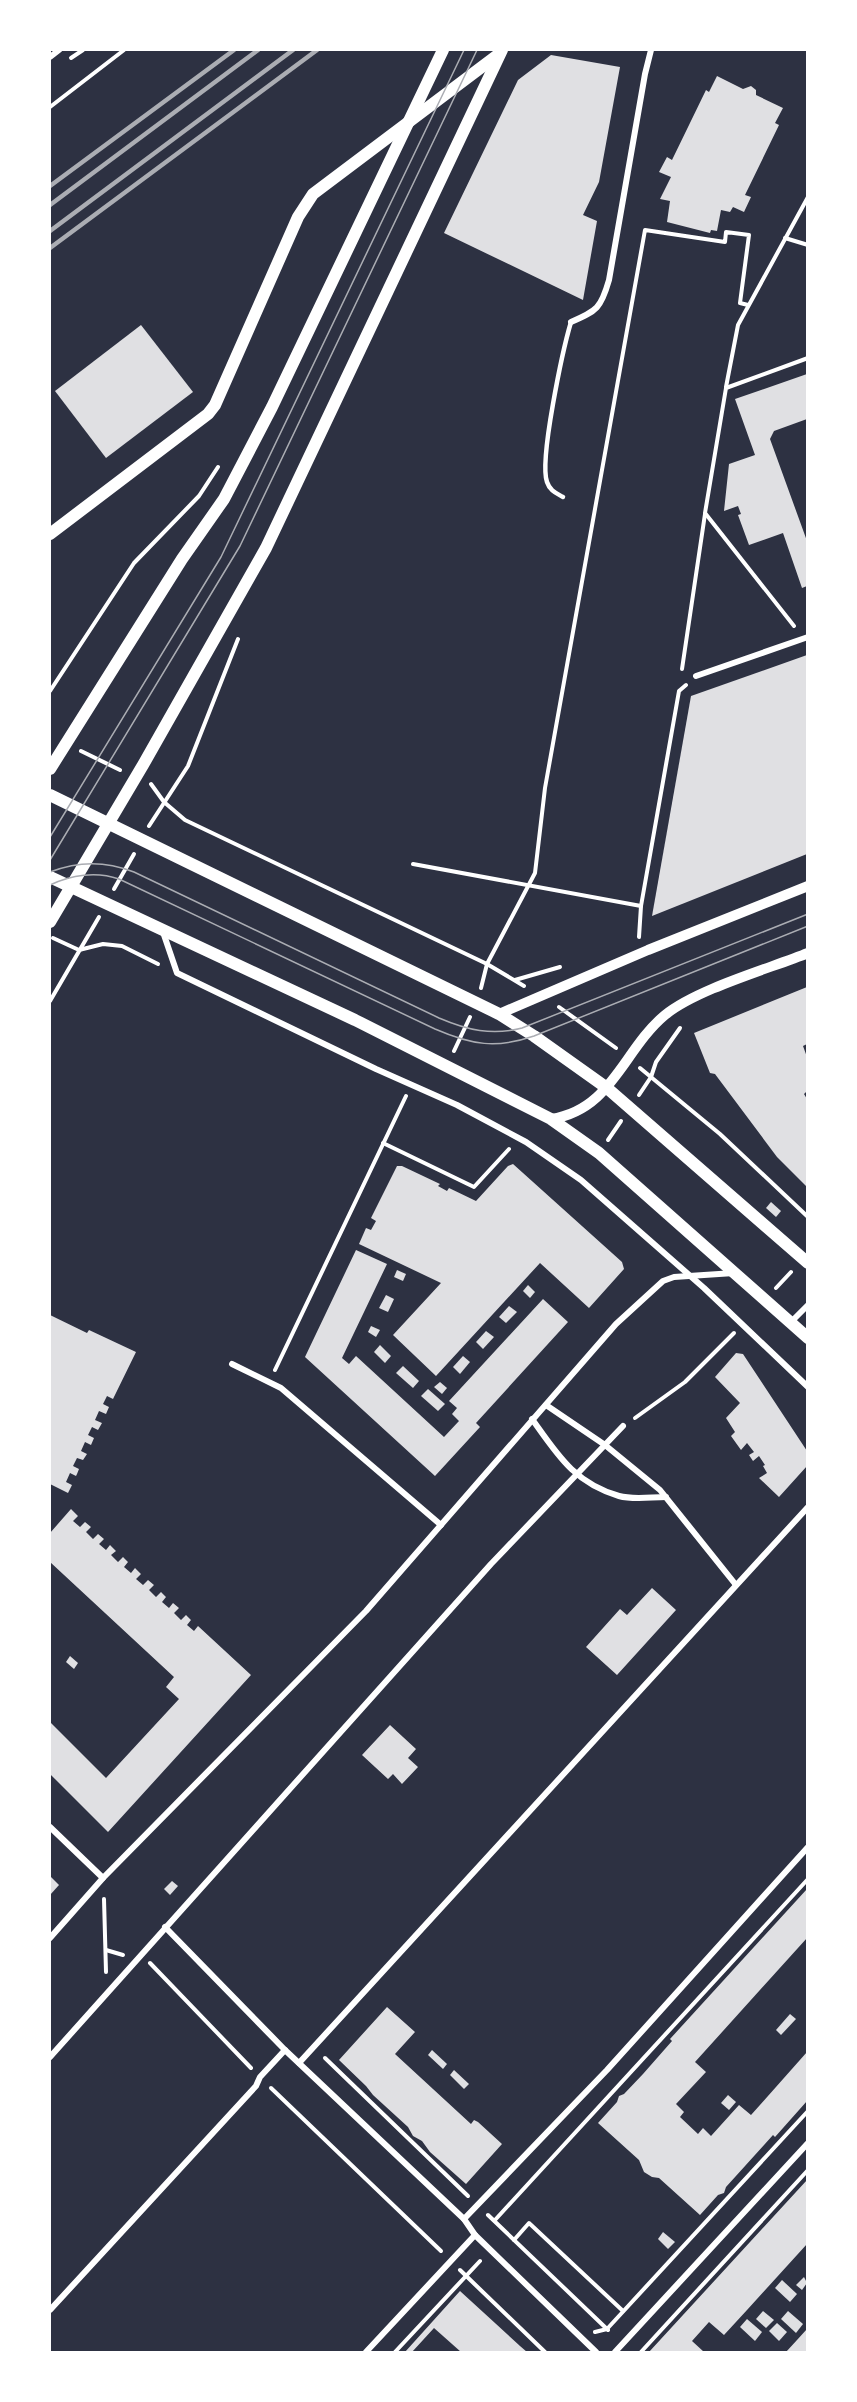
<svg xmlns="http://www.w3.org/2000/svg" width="857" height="2402" viewBox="0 0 857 2402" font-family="'Exo 2',sans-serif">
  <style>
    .building { fill: #e0e0e3 }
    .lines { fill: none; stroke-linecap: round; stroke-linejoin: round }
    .path { stroke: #fff; stroke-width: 4 }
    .service { stroke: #fff; stroke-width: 4.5 }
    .minor { stroke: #fff; stroke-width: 6 }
    .tertiary { stroke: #fff; stroke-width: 10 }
    .secondary { stroke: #fff; stroke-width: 12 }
    .tram { stroke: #abadb3; stroke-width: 1.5 }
    .rail { stroke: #abadb3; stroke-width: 4.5 }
  </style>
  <rect width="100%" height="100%" fill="#2d3142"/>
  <g class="building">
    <polygon points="551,55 620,67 599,182 583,215 597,221 583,300 444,233 518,80"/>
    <polygon points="717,76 743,89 751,86 756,90 756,95 783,108 775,123 779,125 745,195 751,197 744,212 733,207 730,212 721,210 717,231 711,230 710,233 667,222 670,201 660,199 671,177 659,172 667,157 672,160 706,90 709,92"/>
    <polygon points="141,325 193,392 106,458 55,391"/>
    <polygon points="807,374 807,419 774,431 770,439 807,541 807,586 802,588 783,533 749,545 738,515 741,514 738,506 724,511 729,464 755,455 735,399"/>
    <polygon points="807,655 807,854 652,916 691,696"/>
    <polygon points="807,987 807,1044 803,1046 807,1057 807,1091 804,1094 807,1099 807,1187 777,1157 715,1074 710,1073 694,1033"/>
    <polygon points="513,1164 622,1262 624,1269 589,1308 540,1263 436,1376 393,1335 441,1283 359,1244 366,1228 371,1230 376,1221 371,1218 397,1166 402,1166 440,1184 438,1186 447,1191 449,1188 476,1201 508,1166"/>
    <polygon points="771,1202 781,1211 776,1217 766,1208"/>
    <polygon points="356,1250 387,1264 342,1358 349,1364 356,1356 444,1437 459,1421 452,1414 457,1408 449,1401 543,1299 568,1322 476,1423 480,1427 435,1476 305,1357"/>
    <polygon points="397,1270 406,1274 403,1281 394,1277"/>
    <polygon points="528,1285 535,1292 530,1298 523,1291"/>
    <polygon points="386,1295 394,1299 388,1312 379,1308"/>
    <polygon points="509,1306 517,1312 506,1323 499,1317"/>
    <polygon points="50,1315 87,1333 89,1330 136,1352 113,1399 107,1396 103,1404 109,1407 106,1414 99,1411 95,1420 102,1423 98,1430 92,1427 88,1435 94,1438 91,1445 85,1442 81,1451 87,1454 83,1460 77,1458 73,1466 79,1469 77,1474 76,1476 70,1473 66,1482 72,1485 68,1493 50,1484"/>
    <polygon points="371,1326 380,1330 376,1337 368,1332"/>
    <polygon points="486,1331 494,1337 483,1349 476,1342"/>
    <polygon points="380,1345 391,1356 385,1363 374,1352"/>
    <polygon points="736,1353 743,1354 807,1451 807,1466 779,1497 759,1478 767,1473 763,1466 765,1465 759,1456 753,1461 749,1455 754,1452 747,1443 741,1450 731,1436 735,1432 726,1418 740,1403 715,1377"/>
    <polygon points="463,1356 470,1362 460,1374 453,1367"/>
    <polygon points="403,1366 419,1381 413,1388 396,1373"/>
    <polygon points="440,1382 447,1388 442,1394 434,1387"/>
    <polygon points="428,1389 445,1404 438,1411 421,1396"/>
    <polygon points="71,1509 78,1516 73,1521 80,1527 85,1522 91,1527 86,1532 93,1539 98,1534 104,1539 99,1544 106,1550 110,1545 116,1551 111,1555 118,1562 123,1557 128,1562 124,1567 131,1573 135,1568 141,1574 136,1579 143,1585 148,1580 154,1585 149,1590 156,1597 161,1592 166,1597 162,1602 169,1608 173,1603 179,1608 174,1613 181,1620 186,1615 191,1620 187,1625 194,1631 198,1626 251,1675 108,1832 50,1774 50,1722 106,1778 179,1699 166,1687 174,1677 50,1562 50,1533"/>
    <polygon points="652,1588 676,1610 617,1675 586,1647 620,1609 627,1615"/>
    <polygon points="70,1656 78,1663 74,1669 66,1662"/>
    <polygon points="390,1725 416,1749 408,1758 418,1767 402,1784 393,1774 388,1779 362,1755"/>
    <polygon points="50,1876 59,1885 50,1895"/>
    <polygon points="172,1881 178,1886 170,1895 164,1889"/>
    <polygon points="807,1889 807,1938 695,2062 706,2072 676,2104 684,2112 680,2117 698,2134 703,2128 711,2136 739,2105 751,2115 807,2052 807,2101 775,2137 773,2135 726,2187 724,2193 718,2195 700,2215 659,2178 652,2177 644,2172 639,2160 598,2123 617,2102 619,2096 624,2094 643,2074 672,2041 670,2039"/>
    <polygon points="387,2007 415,2032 395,2054 471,2124 474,2120 478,2122 502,2144 466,2184 430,2152 422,2141 413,2136 408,2127 373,2095 366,2086 339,2060"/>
    <polygon points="790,2014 796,2019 781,2035 776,2030"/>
    <polygon points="432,2050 447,2064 443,2069 428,2055"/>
    <polygon points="454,2070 469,2084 464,2089 450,2075"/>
    <polygon points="728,2095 736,2102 729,2110 721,2103"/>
    <polygon points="807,2180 807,2244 747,2310 724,2335 709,2322 692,2341 704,2352 649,2352"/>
    <polygon points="663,2232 675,2242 668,2249 658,2239"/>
    <polygon points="804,2277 807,2283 802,2290 796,2285"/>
    <polygon points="782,2280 797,2294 790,2302 775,2288"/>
    <polygon points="460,2291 520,2346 527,2352 461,2352 434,2328 412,2352 405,2352"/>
    <polygon points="763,2311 774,2320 766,2328 756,2319"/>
    <polygon points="788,2311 803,2324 796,2333 781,2319"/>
    <polygon points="747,2319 762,2332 755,2341 740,2327"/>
    <polygon points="777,2323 787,2332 779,2341 769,2331"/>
    <polygon points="807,2329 807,2352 786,2352 797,2340"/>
  </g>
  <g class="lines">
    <g class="path">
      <polyline points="71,58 83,50"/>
      <polyline points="50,107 124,50"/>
      <polyline points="785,238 808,245"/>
      <polyline points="726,387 738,325 808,197"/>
      <polyline points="794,626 705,513 726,388 808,358"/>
      <polyline points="682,669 705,514"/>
      <polyline points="50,691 134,563 199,496 218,467"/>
      <polyline points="81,751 120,770"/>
      <polyline points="151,784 164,802 185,820 487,964 524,986"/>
      <polyline points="149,826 188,766 238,639"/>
      <polyline points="413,864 641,906"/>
      <polyline points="114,889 134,854"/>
      <polyline points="639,937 641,906 679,691 686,685"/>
      <polyline points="53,938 79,950 103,944 122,946 158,964"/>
      <polyline points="515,980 560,967"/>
      <polyline points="481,988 487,964 535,873 545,788 645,230 725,242 726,232 749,235 740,303 748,305"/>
      <polyline points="50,1001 99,917"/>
      <polyline points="559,1007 616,1048"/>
      <polyline points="454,1051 470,1017"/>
      <polyline points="640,1068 720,1134 808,1217"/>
      <polyline points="639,1095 651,1077 656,1062 680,1028"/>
      <polyline points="608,1140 621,1121"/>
      <polyline points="383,1143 474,1187 509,1149"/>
      <polyline points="776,1288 791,1272"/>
      <polyline points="275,1370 406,1096"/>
      <polyline points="635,1418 685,1382 734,1333"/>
      <polyline points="104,1899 106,1972"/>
      <polyline points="106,1950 123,1955"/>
      <polyline points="150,1963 251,2068"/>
      <polyline points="325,2058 468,2196"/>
      <polyline points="271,2088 441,2251"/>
      <polyline points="488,2215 608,2330"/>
      <polyline points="495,2220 808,1879"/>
      <polyline points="514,2240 529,2223 623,2311"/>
      <polyline points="460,2270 545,2352"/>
      <polyline points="595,2332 607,2329 808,2111"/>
      <polyline points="395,2352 480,2261"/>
      <polyline points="641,2352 808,2170"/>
    </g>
    <path class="service" d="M563 497C556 493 550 491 547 482 539 460 563 349 571 322"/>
    <g class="minor">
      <polyline points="50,57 59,50"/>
      <path d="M571 322C597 311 601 308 609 280L645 74 651 50"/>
      <polyline points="696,676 808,637"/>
      <polyline points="163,932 177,973 376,1069 457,1105 526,1142 581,1180 704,1288 808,1387"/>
      <polyline points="790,1323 808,1305"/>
      <polyline points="232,1364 281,1388 441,1525"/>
      <polyline points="546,1405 605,1445 660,1490 736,1585"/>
      <path d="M532 1419C557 1454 574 1483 619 1496 633 1500 651 1497 666 1497"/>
      <polyline points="50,1827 103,1878"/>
      <polyline points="165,1927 285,2050 464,2219 475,2235 596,2352"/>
      <polyline points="50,1938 103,1878 366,1611 616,1324 663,1281 674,1277 734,1273"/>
      <polyline points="50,2057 491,1564 623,1426"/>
      <polyline points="299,2063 808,1507"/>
      <polyline points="464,2219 607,2070 808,1847"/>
      <polyline points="50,2310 256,2086 260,2077 285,2050"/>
      <polyline points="366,2352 475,2235"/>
      <polyline points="615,2352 808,2143"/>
    </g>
    <g class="tertiary">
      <polyline points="499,1014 648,950 808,886"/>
      <path d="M551 1119C612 1110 623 1050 665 1015 697 989 768 969 808 953"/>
    </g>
    <g class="secondary">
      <polyline points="50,534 208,414 215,405 298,217 313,194 499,54"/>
      <polyline points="50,769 182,559 224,499 272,407 443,50"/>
      <polyline points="50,795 499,1014 534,1036 607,1088 808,1263"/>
      <polyline points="50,877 355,1020 551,1119 599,1153 808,1338"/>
      <polyline points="50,922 143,765 266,548 502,50"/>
    </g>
    <g class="tram">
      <polyline points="50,837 221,557 464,50"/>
      <polyline points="50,860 240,546 477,50"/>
      <path d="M50 872C79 861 105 861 134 872L439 1018C467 1030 492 1036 522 1028L808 914"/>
      <path d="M50 885C71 875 96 871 119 879L435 1029C472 1045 496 1049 534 1036L808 926"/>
    </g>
    <g class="rail">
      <polyline points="50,186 234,50"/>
      <polyline points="50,205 258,50"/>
      <polyline points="50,231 293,50"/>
      <polyline points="50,248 317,50"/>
    </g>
  </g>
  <rect width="857" height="2402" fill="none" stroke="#ffffff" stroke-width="102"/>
</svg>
